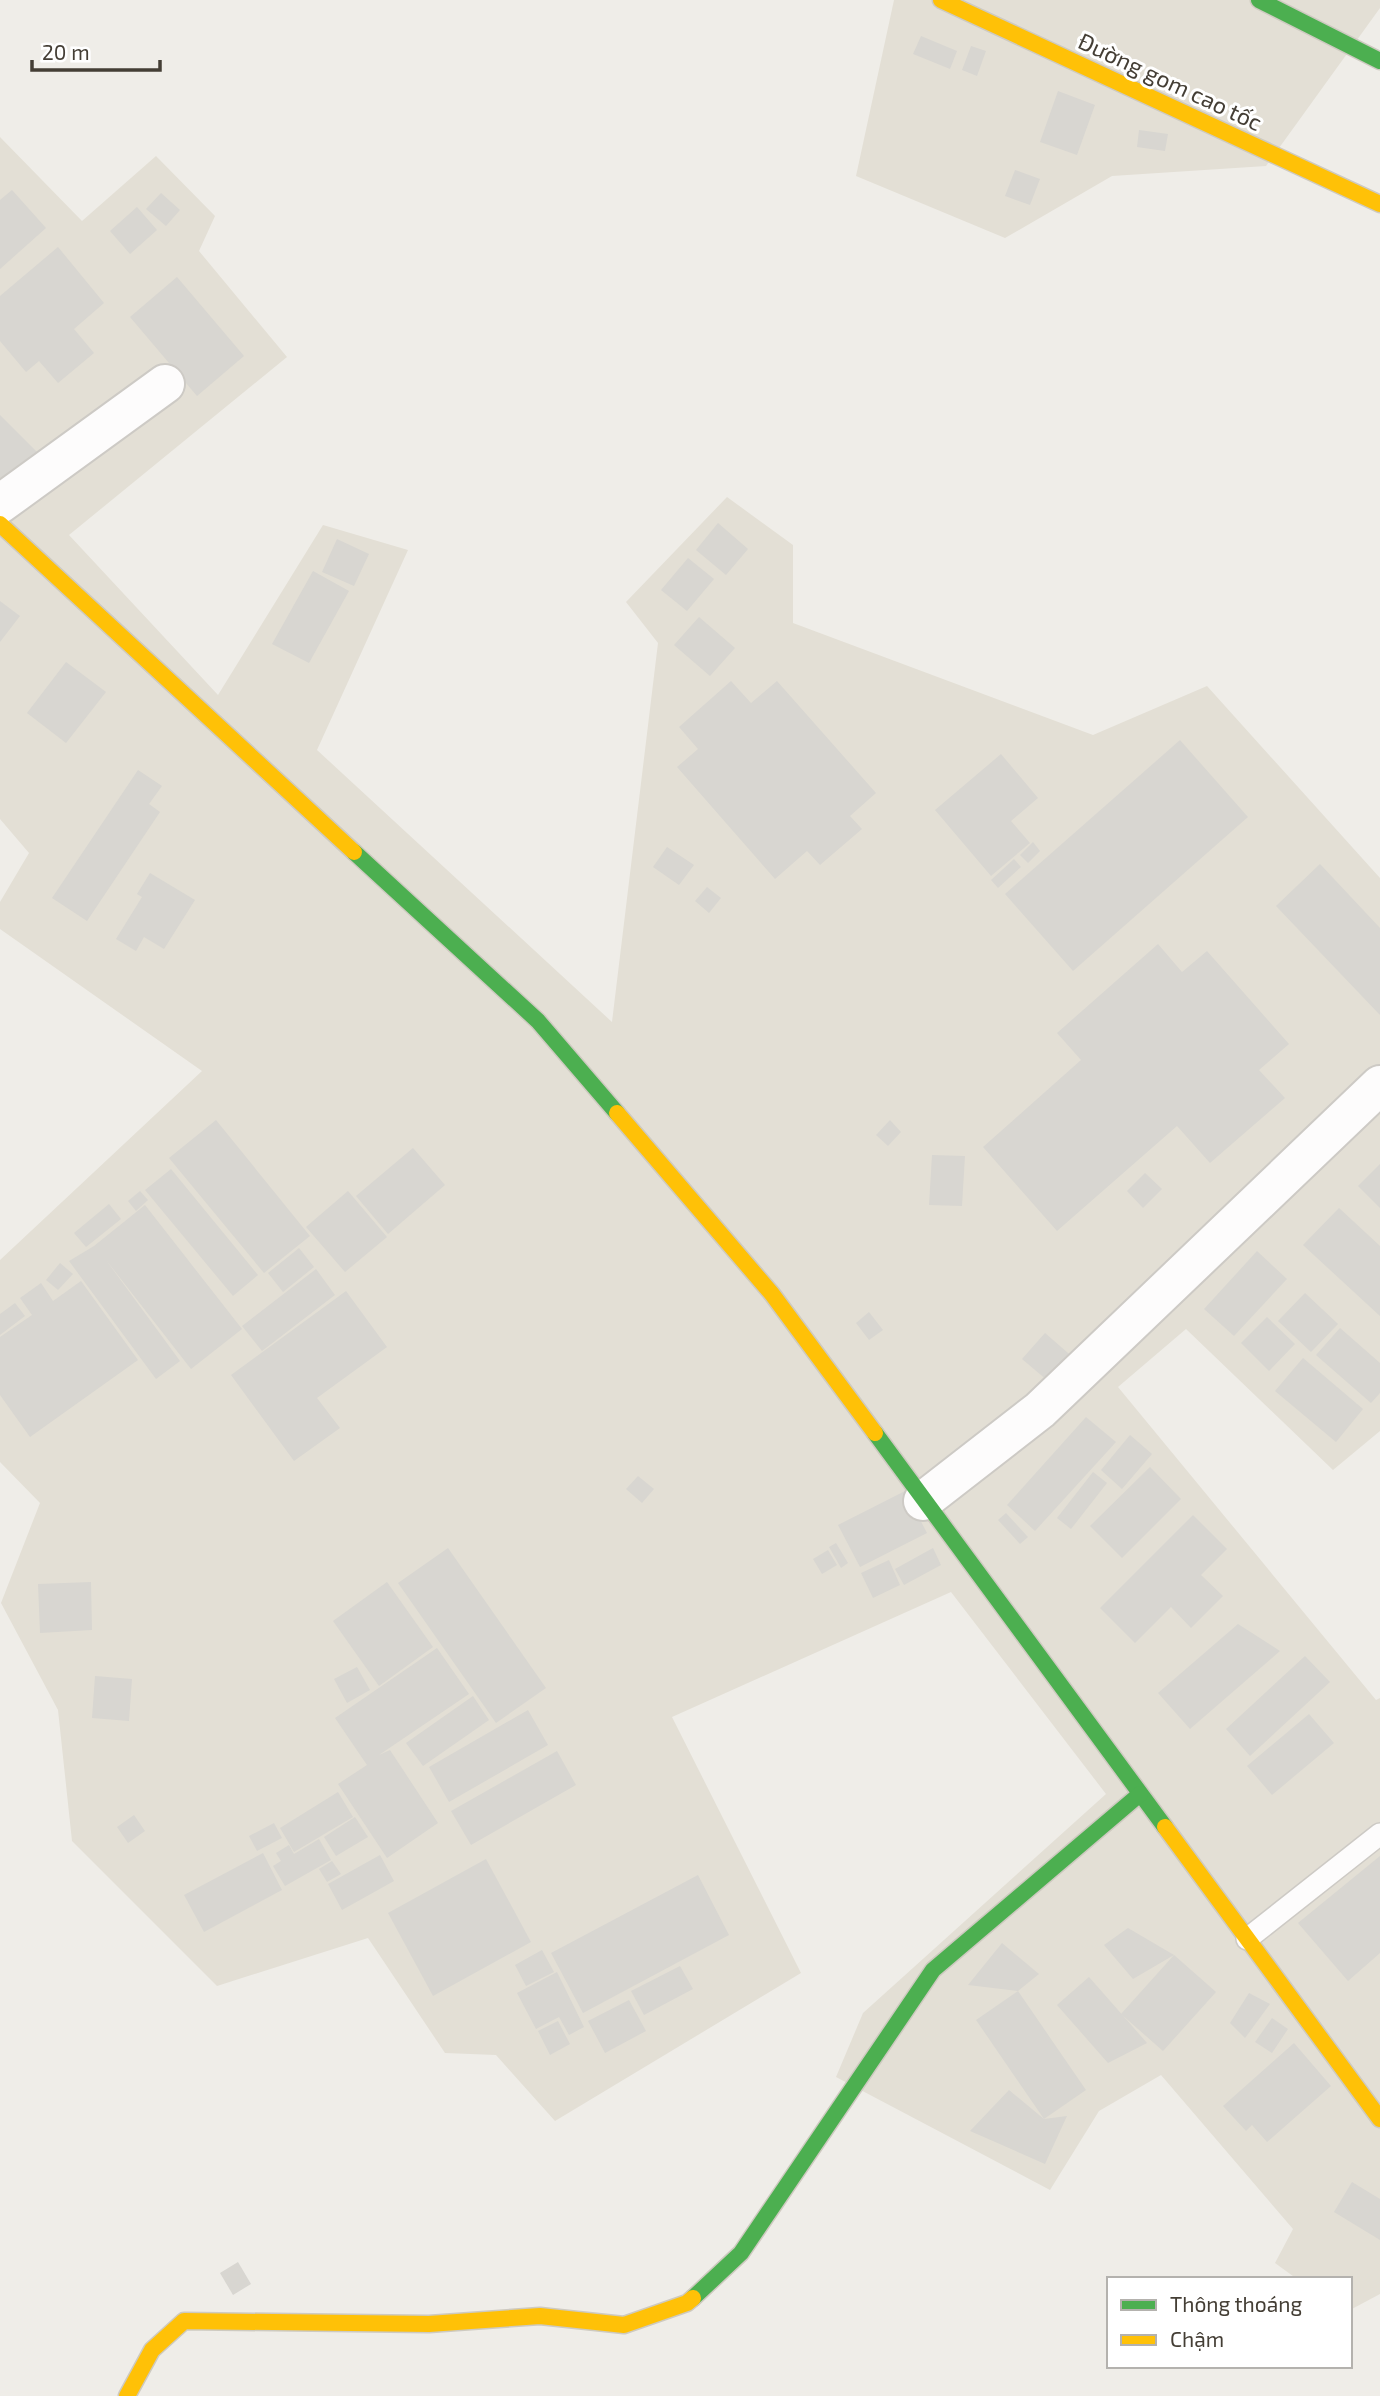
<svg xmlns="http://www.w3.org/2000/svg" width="1380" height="2396" viewBox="0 0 1380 2396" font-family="'Exo 2',sans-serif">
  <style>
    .residential { fill: #e3dfd5 }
    .building { fill: #d8d6d1 }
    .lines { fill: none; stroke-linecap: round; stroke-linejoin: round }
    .lane-casing { stroke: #cdcac5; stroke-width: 24 }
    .street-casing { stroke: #cdcac5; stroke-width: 42 }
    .fast-casing { stroke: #cecac0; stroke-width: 19 }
    .slow-casing { stroke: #cecac0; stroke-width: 19 }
    .lane { stroke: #fdfcfc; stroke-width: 21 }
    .street { stroke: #fdfcfc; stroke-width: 38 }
    .fast { stroke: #4caf50; stroke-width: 16 }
    .slow { stroke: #ffc107; stroke-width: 16 }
    .labels { text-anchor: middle; stroke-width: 6; stroke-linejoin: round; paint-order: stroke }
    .street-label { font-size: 23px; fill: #443e35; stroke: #fff }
  </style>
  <rect width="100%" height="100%" fill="#efede8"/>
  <g class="residential">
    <polygon points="894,0 1380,0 1380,8 1266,166 1112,176 1005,238 856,176"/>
    <polygon points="0,137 82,221 156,156 215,216 199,251 287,357 69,535 218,695 323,525 408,550 317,750 612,1022 658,643 626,602 727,497 793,545 793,623 1093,735 1207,686 1380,878 1380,1431 1333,1470 1186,1329 1118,1387 1376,1700 1380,1698 1380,2294 1350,2310 1350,2279 1297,2279 1275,2263 1293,2229 1161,2075 1099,2111 1050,2190 836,2077 863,2013 1106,1794 951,1592 672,1717 801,1973 555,2121 496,2055 445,2053 368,1938 217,1986 72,1841 58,1710 1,1603 40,1503 0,1462 0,1260 202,1071 0,929 0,902 29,853 0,819"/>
  </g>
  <g class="building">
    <polygon points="921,36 957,51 950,69 913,54"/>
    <polygon points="971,46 986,51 977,76 962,70"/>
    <polygon points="1058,91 1095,105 1077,155 1040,142"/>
    <polygon points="1139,130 1168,134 1165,151 1137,147"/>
    <polygon points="1015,170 1040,179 1030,205 1005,196"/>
    <polygon points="12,190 46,228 0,269 0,200"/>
    <polygon points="161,193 180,210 166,226 146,209"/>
    <polygon points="137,207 157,230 130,254 110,231"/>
    <polygon points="58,247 104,303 74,329 94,353 58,383 39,361 26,372 0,341 0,296"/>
    <polygon points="177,277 244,356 197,396 130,317"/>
    <polygon points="0,415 44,459 0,487"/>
    <polygon points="718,523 748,549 726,575 696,550"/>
    <polygon points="337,539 369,554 354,586 322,572"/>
    <polygon points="688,558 714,579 687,611 661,590"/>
    <polygon points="313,571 349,591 309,663 272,644"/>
    <polygon points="0,601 20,616 0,642"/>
    <polygon points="699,617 735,648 710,676 674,645"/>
    <polygon points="66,662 106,692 66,743 27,713"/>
    <polygon points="731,681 751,703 777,681 876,793 850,816 862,829 820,865 807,851 775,879 677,767 698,749 679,727"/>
    <polygon points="1180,740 1248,817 1073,971 1005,894"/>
    <polygon points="1001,754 1038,798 1011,821 1030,843 991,876 935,810"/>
    <polygon points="138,770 162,786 149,804 160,812 87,921 52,898"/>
    <polygon points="1033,842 1040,851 1028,863 1020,855"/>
    <polygon points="667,847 694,865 679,885 653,867"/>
    <polygon points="1014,859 1021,867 998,888 991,880"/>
    <polygon points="1320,864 1380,928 1380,1015 1276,906"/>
    <polygon points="150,873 195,900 164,949 144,937 136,951 116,939 142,897 137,894"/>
    <polygon points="707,887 721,898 709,913 695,901"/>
    <polygon points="1158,944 1182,972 1207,951 1289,1044 1259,1070 1285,1098 1210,1163 1177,1126 1057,1231 983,1147 1081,1060 1057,1033"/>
    <polygon points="216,1120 310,1236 264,1273 169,1158"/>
    <polygon points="890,1120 901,1132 888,1146 876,1135"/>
    <polygon points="413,1148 445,1185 388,1234 356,1196"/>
    <polygon points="932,1155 965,1156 962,1206 929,1205"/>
    <polygon points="1380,1164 1380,1208 1358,1186"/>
    <polygon points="171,1169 258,1275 233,1296 145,1190"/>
    <polygon points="1145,1173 1162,1189 1143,1208 1127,1191"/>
    <polygon points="140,1191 148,1200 136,1211 128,1201"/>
    <polygon points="348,1191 387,1237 345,1272 306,1227"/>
    <polygon points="109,1204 121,1219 86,1247 74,1233"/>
    <polygon points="145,1205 242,1329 191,1369 106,1260 180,1361 156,1379 69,1261 94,1246"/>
    <polygon points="1339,1208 1380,1246 1380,1316 1303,1245"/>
    <polygon points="299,1248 314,1267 283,1292 268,1273"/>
    <polygon points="1257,1251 1287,1279 1234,1336 1204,1309"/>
    <polygon points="60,1263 73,1274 58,1290 46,1280"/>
    <polygon points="316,1269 335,1295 262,1351 242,1326"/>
    <polygon points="81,1281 138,1360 30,1437 0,1395 0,1337 32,1315 20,1298 41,1283 53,1301"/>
    <polygon points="346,1291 387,1347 317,1398 340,1428 294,1461 231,1375"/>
    <polygon points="1305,1293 1338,1324 1311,1352 1278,1321"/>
    <polygon points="15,1303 25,1316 0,1335 0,1314"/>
    <polygon points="869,1312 883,1330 869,1340 856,1323"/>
    <polygon points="1267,1317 1295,1344 1269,1371 1241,1343"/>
    <polygon points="1340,1328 1380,1363 1380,1393 1371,1403 1316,1355"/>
    <polygon points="1045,1333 1076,1360 1054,1386 1022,1359"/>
    <polygon points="1303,1358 1363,1409 1336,1442 1275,1391"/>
    <polygon points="1086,1417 1116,1442 1035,1531 1007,1505"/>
    <polygon points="1130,1435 1152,1454 1122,1489 1101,1470"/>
    <polygon points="1150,1467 1181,1499 1122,1558 1090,1526"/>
    <polygon points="1093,1472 1107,1483 1071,1529 1057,1518"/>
    <polygon points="638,1476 654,1489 642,1503 626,1489"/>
    <polygon points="905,1491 927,1533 860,1567 838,1525"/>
    <polygon points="1006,1513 1028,1537 1020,1544 998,1520"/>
    <polygon points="1193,1515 1227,1549 1201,1575 1223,1596 1191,1628 1171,1607 1135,1643 1100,1608"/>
    <polygon points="836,1543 848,1563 841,1568 829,1547"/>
    <polygon points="448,1548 546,1688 496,1723 398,1583"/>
    <polygon points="933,1548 941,1565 904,1585 895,1569"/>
    <polygon points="828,1550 837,1565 822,1574 813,1559"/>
    <polygon points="889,1560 900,1585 873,1598 861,1573"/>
    <polygon points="91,1582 92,1630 40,1633 38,1584"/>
    <polygon points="387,1582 433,1647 379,1686 333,1621"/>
    <polygon points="1238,1624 1280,1651 1190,1729 1158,1693"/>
    <polygon points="437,1648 469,1694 379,1755 390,1750 438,1823 387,1858 338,1784 367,1765 335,1718"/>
    <polygon points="1305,1656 1330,1682 1250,1756 1226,1729"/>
    <polygon points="357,1667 370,1690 347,1703 334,1679"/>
    <polygon points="95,1676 132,1679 129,1721 92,1718"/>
    <polygon points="473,1696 489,1720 423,1766 406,1743"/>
    <polygon points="528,1710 548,1745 449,1802 429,1767"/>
    <polygon points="1309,1714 1334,1743 1272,1795 1247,1766"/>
    <polygon points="557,1751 576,1785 471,1845 451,1811"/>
    <polygon points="338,1792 353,1817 294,1852 280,1828"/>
    <polygon points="134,1815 145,1831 128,1843 117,1827"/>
    <polygon points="355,1817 368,1837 336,1856 324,1837"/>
    <polygon points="274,1823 282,1838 257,1851 249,1836"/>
    <polygon points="319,1839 331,1860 285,1886 273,1866 281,1861 276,1853 289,1845 294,1854"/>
    <polygon points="263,1853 282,1890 204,1932 184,1895"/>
    <polygon points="380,1855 394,1881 342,1910 328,1884"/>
    <polygon points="1380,1856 1380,1953 1348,1981 1298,1923"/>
    <polygon points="486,1859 531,1942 433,1996 388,1913"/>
    <polygon points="332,1861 341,1874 327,1882 319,1869"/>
    <polygon points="698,1875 729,1935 583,2013 551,1953"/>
    <polygon points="1128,1928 1174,1955 1133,1979 1104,1945"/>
    <polygon points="1002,1943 1039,1974 1018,1991 968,1985"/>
    <polygon points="542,1950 554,1972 526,1986 515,1965"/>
    <polygon points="1174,1955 1216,1992 1163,2051 1121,2014"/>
    <polygon points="680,1966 693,1989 644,2015 631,1991"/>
    <polygon points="557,1972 584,2027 569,2035 559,2017 536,2029 517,1993"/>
    <polygon points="1089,1977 1147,2043 1108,2063 1057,2005"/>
    <polygon points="1018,1991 1086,2090 1044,2119 976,2020"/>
    <polygon points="1249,1993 1270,2004 1245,2038 1230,2023"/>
    <polygon points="629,2000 646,2031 605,2053 588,2021"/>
    <polygon points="1272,2018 1288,2029 1272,2053 1255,2042"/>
    <polygon points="558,2021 570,2044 550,2055 538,2031"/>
    <polygon points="1294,2043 1331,2086 1267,2142 1252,2125 1246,2131 1223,2106"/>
    <polygon points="1009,2090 1044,2119 1067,2116 1045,2164 970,2131"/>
    <polygon points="1352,2182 1380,2199 1380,2240 1334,2212"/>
    <polygon points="238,2262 251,2284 233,2295 220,2273"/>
  </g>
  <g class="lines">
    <g class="lane-casing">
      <polyline id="lane" points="1247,1939 1380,1834"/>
    </g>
    <g class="street-casing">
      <g id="street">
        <polyline points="0,504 165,384"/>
        <polyline points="923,1501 1040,1410 1380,1085"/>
      </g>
    </g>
    <g class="fast-casing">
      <g id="fast">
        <polyline points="1259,0 1380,61"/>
        <polyline points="354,852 538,1021 617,1113"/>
        <polyline points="875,1433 1165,1827"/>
        <polyline points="693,2298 741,2253 933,1970 1140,1794"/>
      </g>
    </g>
    <g class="slow-casing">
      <g id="slow">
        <polyline points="941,0 1380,204"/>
        <polyline points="0,524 354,852"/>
        <polyline points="617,1113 772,1294 875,1433"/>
        <polyline points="1165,1827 1380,2119"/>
        <polyline points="127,2396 152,2350 184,2321 429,2324 540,2316 624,2325 687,2303 693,2298"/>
      </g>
    </g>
    <use href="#lane" class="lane"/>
    <use href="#street" class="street"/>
    <use href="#fast" class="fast"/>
    <use href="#slow" class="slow"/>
  </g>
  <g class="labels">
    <g class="street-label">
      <text transform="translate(1170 82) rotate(25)" y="8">Đường gom cao tốc</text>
    </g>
  </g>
  <rect x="1107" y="2277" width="245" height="91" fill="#ffffff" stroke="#b4b2ae" stroke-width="2"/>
  <rect x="1121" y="2300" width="35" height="10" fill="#4caf50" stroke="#b4b2ae" stroke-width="2"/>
  <text x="1170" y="2312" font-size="21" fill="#443e35">Thông thoáng</text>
  <rect x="1121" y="2335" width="35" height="10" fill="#ffc107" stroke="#b4b2ae" stroke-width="2"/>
  <text x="1170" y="2347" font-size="21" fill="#443e35">Chậm</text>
  <path d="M32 60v10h128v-10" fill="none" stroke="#443e35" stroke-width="3.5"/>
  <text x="42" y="60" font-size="21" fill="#443e35" stroke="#ffffff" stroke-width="5" paint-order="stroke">20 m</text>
</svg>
